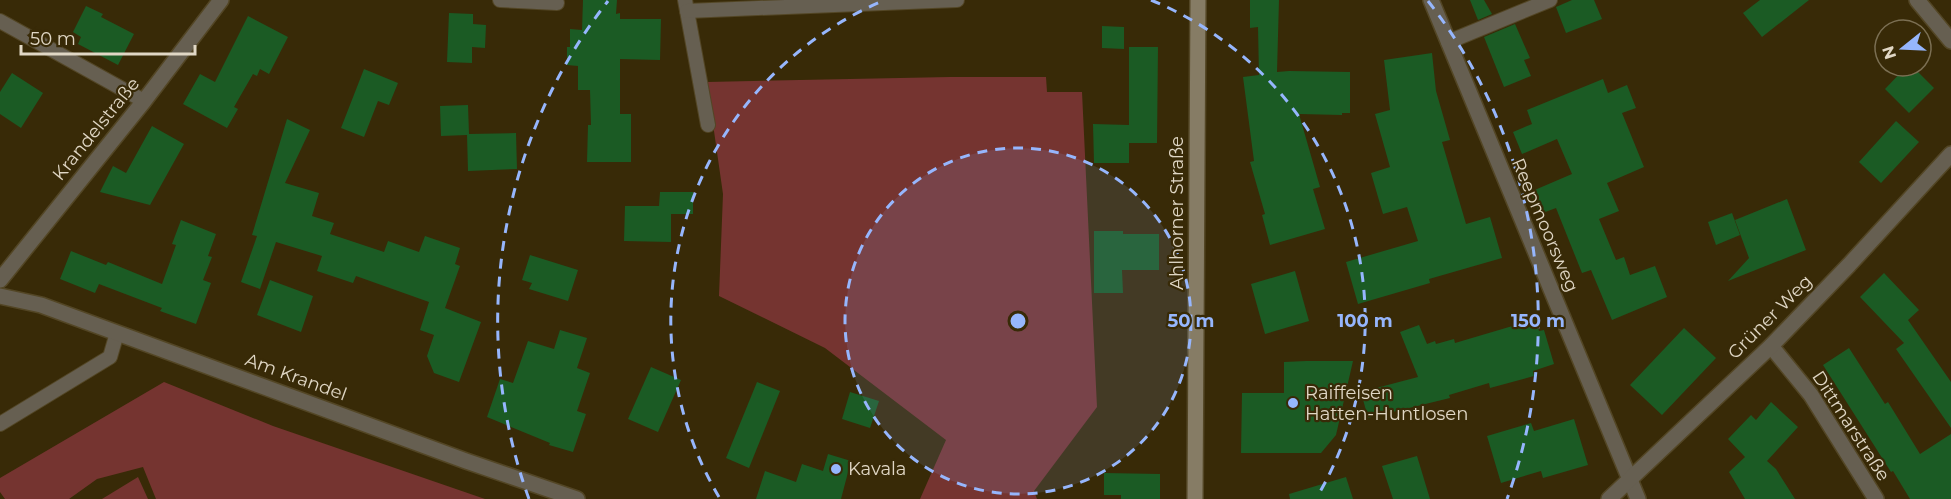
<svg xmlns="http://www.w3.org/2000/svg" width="1951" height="499" viewBox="0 0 1951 499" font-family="Montserrat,sans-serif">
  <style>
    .green { fill: #753430 }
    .building { fill: #1b5b24 }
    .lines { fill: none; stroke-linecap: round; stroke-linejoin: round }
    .lane-casing { stroke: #534625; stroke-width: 16 }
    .street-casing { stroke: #534625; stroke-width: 18 }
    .secondary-casing { stroke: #534625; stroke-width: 18 }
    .lane { stroke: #665f51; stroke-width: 14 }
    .street { stroke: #665f51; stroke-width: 15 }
    .secondary { stroke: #867c65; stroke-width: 15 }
    .ring { fill: none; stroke: #96b6fd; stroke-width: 3; stroke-dasharray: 10 8 }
    .poi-dot { fill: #96b6fd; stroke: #382a07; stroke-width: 2 }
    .labels { text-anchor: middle; stroke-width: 4.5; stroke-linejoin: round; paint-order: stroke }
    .street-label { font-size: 18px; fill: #e0d7c5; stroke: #382a07 }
    .poi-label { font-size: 18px; fill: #e0d7c5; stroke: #382a07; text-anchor: start }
    .centre { fill: #96b6fd; stroke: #382a07; stroke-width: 3 }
    .ring-label { font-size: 18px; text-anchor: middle; font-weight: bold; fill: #96b6fd; stroke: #382a07; stroke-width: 4.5; stroke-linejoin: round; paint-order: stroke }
  </style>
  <rect width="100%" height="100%" fill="#382a07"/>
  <g class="green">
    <polygon points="950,77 1046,77 1047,92 1082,92 1097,407 1034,491 1037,499 920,499 946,440 825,348 719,296 723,194 707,82"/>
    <polygon points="164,382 273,426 485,499 156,499 143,467 97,479 69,499 5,499 0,492 0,478"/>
    <polygon points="138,477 148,499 102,499"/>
  </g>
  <g class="building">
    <polygon points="583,0 617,0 616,14 620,13 620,19 661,19 660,60 620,59 620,114 631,114 631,162 587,162 588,125 591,125 590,90 578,90 578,66 567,65 567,47 570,47 570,29 582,30"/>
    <polygon points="1250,0 1279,0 1277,72 1289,71 1350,72 1350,113 1342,113 1342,115 1299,114 1320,187 1313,189 1325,229 1270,245 1262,215 1265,214 1250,162 1254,161 1243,77 1259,75 1258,27 1250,28"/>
    <polygon points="1470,0 1484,0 1492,14 1478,20"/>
    <polygon points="1572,0 1594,0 1602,19 1566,33 1556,7"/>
    <polygon points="1760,0 1809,0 1762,37 1743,13"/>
    <polygon points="86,6 103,14 101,17 134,34 118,65 78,44 81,37 73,32"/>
    <polygon points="449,13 473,14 473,24 486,25 485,48 472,47 472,63 447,62"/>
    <polygon points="248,16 288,37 269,74 260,69 257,76 253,74 234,107 238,109 227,128 183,104 200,74 215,82"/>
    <polygon points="1515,24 1530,58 1524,60 1531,76 1504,87 1484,37"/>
    <polygon points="1102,26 1124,27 1124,49 1102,48"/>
    <polygon points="1129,47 1158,47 1157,143 1129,143 1129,163 1094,163 1093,124 1129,125"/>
    <polygon points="1432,53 1436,91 1450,140 1442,142 1466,224 1490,217 1502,258 1429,279 1430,283 1358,304 1346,262 1418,241 1407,207 1383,214 1371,173 1390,167 1375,114 1390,110 1384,60"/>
    <polygon points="1907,66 1912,66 1934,88 1909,113 1885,89"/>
    <polygon points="364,69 398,83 389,105 378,101 364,137 341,128"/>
    <polygon points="12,73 43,93 21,128 0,114 0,92"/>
    <polygon points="1603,79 1608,93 1627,85 1636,108 1622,113 1644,167 1607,183 1619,211 1599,219 1616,260 1624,257 1630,275 1655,266 1667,297 1612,320 1591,270 1582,273 1556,208 1540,214 1530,192 1572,174 1557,139 1522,154 1513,132 1532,124 1527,110"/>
    <polygon points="468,105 469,134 516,133 517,169 468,171 467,135 441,136 440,106"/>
    <polygon points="287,119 310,130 285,183 319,193 312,216 334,223 330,234 384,252 388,241 419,252 425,236 460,248 455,264 460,266 445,308 481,322 459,382 434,373 427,356 434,335 420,330 429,302 356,276 353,283 317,271 322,256 276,242 260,289 241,282 257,236 252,235"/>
    <polygon points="1896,121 1919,142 1881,183 1859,162"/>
    <polygon points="152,126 184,144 150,205 100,192 113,166 126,173"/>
    <polygon points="660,192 693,192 693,214 671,214 671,242 624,241 625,206 659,206"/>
    <polygon points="1787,199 1806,250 1728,281 1749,258 1735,220"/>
    <polygon points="1732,213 1740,235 1716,245 1708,222"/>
    <polygon points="181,220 216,234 208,256 212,257 203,280 211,283 196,324 160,311 162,308 99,284 95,293 60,279 71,251 106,265 108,262 162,284 176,245 172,244"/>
    <polygon points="1094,231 1123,231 1123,234 1159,234 1159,270 1122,270 1123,293 1094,293"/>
    <polygon points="530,255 578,270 568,301 529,289 532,283 522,280"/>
    <polygon points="1295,271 1309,321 1265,334 1251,284"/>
    <polygon points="1884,273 1919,310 1908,320 1951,382 1951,428 1896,349 1904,343 1860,297"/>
    <polygon points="270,280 313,296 301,332 257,315"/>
    <polygon points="1536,319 1539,331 1544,330 1554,364 1533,371 1534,376 1490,388 1489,383 1449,395 1450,398 1368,418 1361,392 1418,377 1400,332 1419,325 1427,344 1435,341 1436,344 1454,339 1455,343"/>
    <polygon points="1684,328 1716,358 1662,415 1630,385"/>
    <polygon points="560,330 587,338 577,368 590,373 577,411 586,414 573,452 549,445 550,443 487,417 500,379 513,383 528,341 554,349"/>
    <polygon points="1849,348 1885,404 1888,402 1920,454 1951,434 1951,499 1910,499 1893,471 1891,472 1823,365"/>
    <polygon points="1306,361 1353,361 1336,435 1321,453 1241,453 1242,393 1284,393 1284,362"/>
    <polygon points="651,367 681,380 658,432 628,419"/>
    <polygon points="757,382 780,391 749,468 726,458"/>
    <polygon points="850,392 879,401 870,428 842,419"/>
    <polygon points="1771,402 1798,427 1767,461 1776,469 1795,499 1745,499 1729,472 1745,457 1728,439 1751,415 1756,420"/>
    <polygon points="1574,419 1588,465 1543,478 1541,471 1501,483 1487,436 1531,423 1534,431"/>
    <polygon points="828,454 851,461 841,499 756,499 765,471 796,482 802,464 823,471"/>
    <polygon points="1417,456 1430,499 1393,499 1382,466"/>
    <polygon points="1104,473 1160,474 1160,499 1121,499 1121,495 1104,495"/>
    <polygon points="1346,477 1353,499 1290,499 1289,494"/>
  </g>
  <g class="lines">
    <g class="lane-casing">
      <g id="lane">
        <polyline points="500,0 557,3"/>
        <polyline points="685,0 708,125"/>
        <polyline points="687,11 957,0"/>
        <polyline points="0,21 144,101"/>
        <polyline points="1448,42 1550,0"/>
        <polyline points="0,424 110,357 117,333"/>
      </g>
    </g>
    <g class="street-casing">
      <g id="street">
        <polyline points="1431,0 1638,499"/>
        <polyline points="1917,0 1951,41"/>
        <polyline points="0,280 144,101 221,0"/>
        <polyline points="0,296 41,305 466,461 577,499"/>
        <polyline points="1771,346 1811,395 1876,499"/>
        <polyline points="1609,499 1771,346 1849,265 1951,154"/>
      </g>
    </g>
    <g class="secondary-casing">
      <polyline id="secondary" points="1195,499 1198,0"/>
    </g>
    <use href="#lane" class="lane"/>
    <use href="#street" class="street"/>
    <use href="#secondary" class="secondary"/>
  </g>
  <circle cx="1018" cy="321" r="173" fill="#96b6fd" fill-opacity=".12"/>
  <g class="ring">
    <circle cx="1018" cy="321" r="173"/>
    <path d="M719 497A347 347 0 0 1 885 0M1151 0A347 347 0 0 1 1317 497"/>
    <path d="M529 499A520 520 0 0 1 608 1M1428 1A520 520 0 0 1 1507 499"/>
  </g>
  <g class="poi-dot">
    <circle cx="1293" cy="403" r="6"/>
    <circle cx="836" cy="469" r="6"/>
  </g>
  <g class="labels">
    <g class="street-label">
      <text transform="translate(96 129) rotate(-51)" y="6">Krandelstraße</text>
      <text transform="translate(1177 213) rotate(-90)" y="6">Ahlhorner Straße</text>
      <text transform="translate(1545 225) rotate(67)" y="6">Reepmoorsweg</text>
      <text transform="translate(1770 317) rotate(-45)" y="6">Grüner Weg</text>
      <text transform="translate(296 377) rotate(20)" y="6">Am Krandel</text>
      <text transform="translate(1851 426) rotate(57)" y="6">Dittmarstraße</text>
    </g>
    <g class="poi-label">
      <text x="1305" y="399">Raiffeisen<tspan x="1305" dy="21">Hatten-Huntlosen</tspan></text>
      <text x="848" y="475">Kavala</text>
    </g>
  </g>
  <circle cx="1018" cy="321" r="9" class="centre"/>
  <g class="ring-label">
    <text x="1191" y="327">50 m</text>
    <text x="1365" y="327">100 m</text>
    <text x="1538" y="327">150 m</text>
  </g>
  <g transform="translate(1903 48) rotate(252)"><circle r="28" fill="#382a07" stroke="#7b6f53" stroke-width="1.5"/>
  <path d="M0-4.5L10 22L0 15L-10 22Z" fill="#96b6fd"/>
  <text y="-9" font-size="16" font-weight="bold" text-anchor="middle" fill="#e0d7c5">N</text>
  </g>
  <path d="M21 45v9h174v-9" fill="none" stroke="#e0d7c5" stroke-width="3"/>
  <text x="30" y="45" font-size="18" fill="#e0d7c5" stroke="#382a07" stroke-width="4.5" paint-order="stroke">50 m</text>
</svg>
